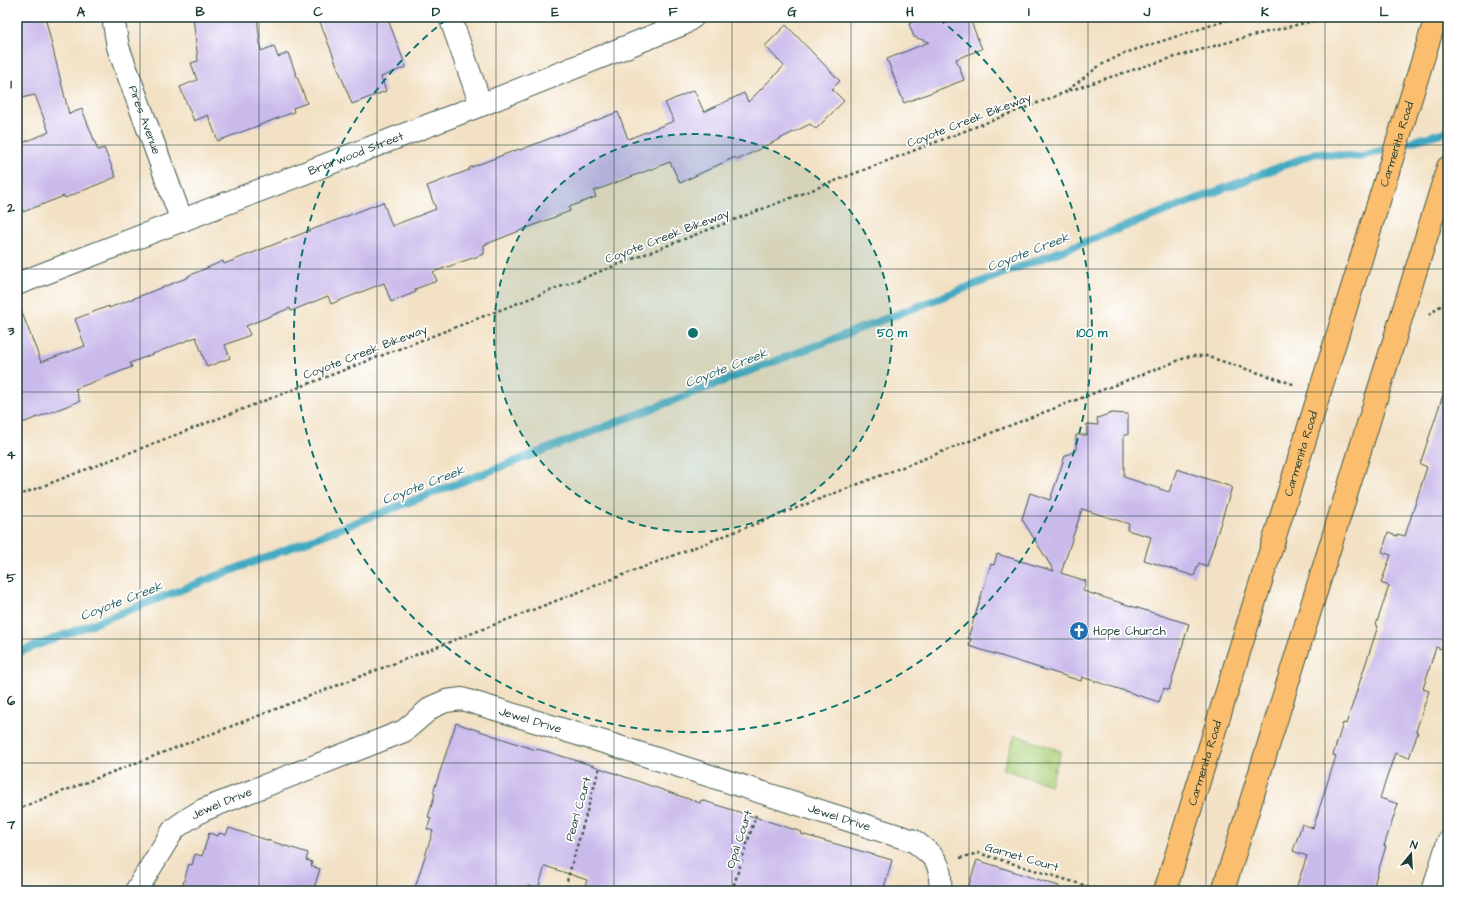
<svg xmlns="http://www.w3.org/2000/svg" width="1465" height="908" viewBox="0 0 1465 908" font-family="'Architects Daughter',sans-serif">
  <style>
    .park { fill: url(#park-crowns); stroke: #668858 }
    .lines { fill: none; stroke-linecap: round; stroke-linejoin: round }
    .stream { stroke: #41a9c1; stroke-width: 8 }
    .building { fill: #cabaeb }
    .minor-casing { stroke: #3f564a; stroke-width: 24 }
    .major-casing { stroke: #3f564a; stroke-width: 24 }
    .path { stroke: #3f564a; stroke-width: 2.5; stroke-dasharray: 3 3; stroke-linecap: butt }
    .minor { stroke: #fff; stroke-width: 22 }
    .major { stroke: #fabe6e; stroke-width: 22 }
    .grid { fill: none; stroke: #1f3d34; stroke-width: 1; stroke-opacity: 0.55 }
    .ring { fill: none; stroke: #0f766e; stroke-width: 2; stroke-dasharray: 7 5 }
    .labels { text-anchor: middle; stroke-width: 3.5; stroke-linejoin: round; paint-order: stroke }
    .street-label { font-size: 12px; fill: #1f3d34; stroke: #fff }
    .poi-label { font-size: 12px; fill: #1f3d34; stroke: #fff; text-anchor: start }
    .water-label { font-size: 13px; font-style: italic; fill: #2b6365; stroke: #fff }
    .centre { fill: #0f766e; stroke: #fff; stroke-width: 2 }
    .ring-label { font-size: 12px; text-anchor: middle; font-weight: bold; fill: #0f766e; stroke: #fff; stroke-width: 3.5; stroke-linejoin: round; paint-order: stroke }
    .neatline { fill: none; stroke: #1f3d34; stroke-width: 1.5 }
    .grid-label { font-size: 13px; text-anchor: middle; font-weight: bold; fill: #1f3d34 }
  </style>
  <defs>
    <pattern id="park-crowns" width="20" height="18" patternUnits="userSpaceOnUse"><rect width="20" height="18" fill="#add27b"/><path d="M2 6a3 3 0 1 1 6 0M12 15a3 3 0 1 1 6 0" fill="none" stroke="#94b56b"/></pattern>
  </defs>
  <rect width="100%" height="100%" fill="#fff"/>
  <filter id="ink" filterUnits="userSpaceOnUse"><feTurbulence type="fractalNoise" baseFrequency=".025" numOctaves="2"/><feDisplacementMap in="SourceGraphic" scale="8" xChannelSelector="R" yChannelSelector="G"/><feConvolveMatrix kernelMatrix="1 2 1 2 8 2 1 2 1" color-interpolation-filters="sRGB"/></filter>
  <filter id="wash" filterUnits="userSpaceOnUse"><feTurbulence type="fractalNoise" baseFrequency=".012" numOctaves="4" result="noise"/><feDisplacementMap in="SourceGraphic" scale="16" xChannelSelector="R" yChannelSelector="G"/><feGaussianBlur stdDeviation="0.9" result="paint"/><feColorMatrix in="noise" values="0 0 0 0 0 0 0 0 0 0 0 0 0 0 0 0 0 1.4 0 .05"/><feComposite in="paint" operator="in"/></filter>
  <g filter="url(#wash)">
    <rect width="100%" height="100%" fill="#f2e1c4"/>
    <polygon class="park" points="1015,735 1061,751 1050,785 1003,769"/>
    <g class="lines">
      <polyline class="stream" points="17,653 1316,153 1359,157 1448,131"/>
    </g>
    <g id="blocks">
      <g class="building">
        <polygon points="17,17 45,17 69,114 82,109 98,150 104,148 116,177 65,198 64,196 23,212 17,197 17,145 49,132 35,95 17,99"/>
        <polygon points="193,17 257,17 261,51 274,46 278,57 288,53 307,103 293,108 294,112 218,141 208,115 194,121 180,87 197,80 191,63 198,61"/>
        <polygon points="318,17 387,17 406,67 381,77 386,91 352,104"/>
        <polygon points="908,17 969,17 982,49 956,59 964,80 904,103 887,59 929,42 914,37 909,24 911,23"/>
        <polygon points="786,25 840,81 832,89 844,101 816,129 810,124 737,160 735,157 680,183 670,162 594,191 596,197 569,207 570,211 484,245 484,254 433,272 437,281 415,289 416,292 391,302 384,283 331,304 328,296 291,311 290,308 246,326 250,335 225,345 230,358 207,367 196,337 130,363 132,367 75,389 80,401 17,425 17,306 19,305 41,362 85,346 75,319 109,306 109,308 189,277 188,276 223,261 224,264 383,202 392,226 436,209 427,186 469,170 469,168 519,149 520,150 618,112 628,139 674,121 665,103 694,90 704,112 744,93 748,102 784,66 765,46"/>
        <polygon points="1444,392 1448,393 1448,628 1441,649 1436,647 1423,689 1429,691 1416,731 1418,732 1409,758 1395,753 1380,798 1398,804 1384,846 1386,846 1372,891 1295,891 1307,856 1293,851 1302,824 1313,828 1336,756 1333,755 1343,723 1346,724 1378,626 1376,625 1389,586 1381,583 1391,555 1382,552 1388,533 1397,536 1397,534 1405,536 1427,467 1420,464"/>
        <polygon points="1112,413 1128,414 1128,435 1124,435 1124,477 1169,492 1177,469 1232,487 1207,566 1199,563 1194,576 1144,560 1151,537 1127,530 1129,524 1082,509 1061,573 1086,581 1083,591 1189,624 1169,690 1164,688 1159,702 1082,677 1081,681 969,646 971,639 968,638 991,564 994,565 997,554 1054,571 1022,519 1030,493 1050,500 1065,456 1076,450 1076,435 1087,435 1087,424 1098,425 1097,418"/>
        <polygon points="456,723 536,750 537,749 548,752 588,764 700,803 701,800 802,832 801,834 892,860 883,891 583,891 587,880 545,866 538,889 528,886 526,891 414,891 433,831 427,829 431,818 428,817 435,794 433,793"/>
        <polygon points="229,828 308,853 306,860 312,862 311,866 320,869 313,891 181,891 189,864 192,865 195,854 202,856 209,833 218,836 219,833 226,835"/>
        <polygon points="977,860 1059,886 1059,891 967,891"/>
      </g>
    </g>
  </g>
  <g filter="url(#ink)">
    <use href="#blocks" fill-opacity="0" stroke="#3f564a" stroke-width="1"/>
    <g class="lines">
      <g class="minor-casing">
        <g id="minor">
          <path id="s1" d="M113 17 118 47 182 221"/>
          <polyline points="450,17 481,105"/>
          <path id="s2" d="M17 284 481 105 683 24 693 17"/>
          <path id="s3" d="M136 891 174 829 188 819 203 810 404 731 432 707 446 701 462 699 607 743 914 841C936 858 942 862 940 891"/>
          <polyline points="1433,891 1448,842"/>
        </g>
      </g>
      <g class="major-casing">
        <g id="major">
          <path id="s4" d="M1165 891 1436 17"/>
          <polyline points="1223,891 1448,167"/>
        </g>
      </g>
      <g class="path">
        <polyline points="1068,90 1099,66 1125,53 1237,17"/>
        <polyline points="1429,315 1448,300"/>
        <path d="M17 496 1066 92C1152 62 1241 37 1331 17"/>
        <polyline points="17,809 1190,356 1206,356 1296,385"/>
        <polyline points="960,858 978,853 1100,890"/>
        <polyline points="567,881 600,766"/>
        <polyline points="732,891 756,815"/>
      </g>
      <use href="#minor" class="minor"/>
      <use href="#major" class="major"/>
    </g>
  </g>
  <path class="grid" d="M140 17V891M259 17V891M377 17V891M496 17V891M614 17V891M732 17V891M851 17V891M969 17V891M1088 17V891M1206 17V891M1325 17V891M17 145H1448M17 269H1448M17 392H1448M17 516H1448M17 639H1448M17 763H1448"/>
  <circle cx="693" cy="333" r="199" fill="#0f766e" fill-opacity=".12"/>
  <g class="ring">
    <circle cx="693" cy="333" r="199"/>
    <path d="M939 19A399 399 0 1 1 447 19"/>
  </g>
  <defs>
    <g id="church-disc" transform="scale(1)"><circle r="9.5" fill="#1f6fb2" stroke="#fff"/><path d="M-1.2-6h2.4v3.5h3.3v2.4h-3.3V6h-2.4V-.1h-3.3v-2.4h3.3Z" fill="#fff"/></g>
  </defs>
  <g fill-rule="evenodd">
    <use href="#church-disc" x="1079" y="631"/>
  </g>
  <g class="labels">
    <g class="street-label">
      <text dy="4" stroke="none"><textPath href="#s1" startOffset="108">Pires Avenue</textPath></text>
      <text transform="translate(969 120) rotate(-21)" y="4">Coyote Creek Bikeway</text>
      <text dy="4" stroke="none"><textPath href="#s4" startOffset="782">Carmenita Road</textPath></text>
      <text dy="4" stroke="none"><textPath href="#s2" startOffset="363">Briarwood Street</textPath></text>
      <text transform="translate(667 236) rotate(-21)" y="4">Coyote Creek Bikeway</text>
      <text transform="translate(365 352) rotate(-21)" y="4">Coyote Creek Bikeway</text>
      <text dy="4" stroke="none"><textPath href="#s4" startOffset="458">Carmenita Road</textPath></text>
      <text dy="4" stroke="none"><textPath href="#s3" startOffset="463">Jewel Drive</textPath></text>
      <text dy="4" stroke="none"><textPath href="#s4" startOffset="134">Carmenita Road</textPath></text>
      <text dy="4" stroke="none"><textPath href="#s3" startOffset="127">Jewel Drive</textPath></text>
      <text transform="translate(578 809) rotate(-74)" y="4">Pearl Court</text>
      <text dy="4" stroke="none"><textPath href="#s3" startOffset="787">Jewel Drive</textPath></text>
      <text transform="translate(739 839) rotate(-72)" y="4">Opal Court</text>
      <text transform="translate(1022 857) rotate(16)" y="4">Garnet Court</text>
    </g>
    <g class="poi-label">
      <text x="1093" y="635">Hope Church</text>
    </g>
    <g class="water-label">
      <text transform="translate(1028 251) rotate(-21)" y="5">Coyote Creek</text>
      <text transform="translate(726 367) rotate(-21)" y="5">Coyote Creek</text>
      <text transform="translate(423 484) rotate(-21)" y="5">Coyote Creek</text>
      <text transform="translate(121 600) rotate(-21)" y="5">Coyote Creek</text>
    </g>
  </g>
  <circle cx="693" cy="333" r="6" class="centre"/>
  <g class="ring-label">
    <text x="892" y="337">50 m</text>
    <text x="1092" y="337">100 m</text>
  </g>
  <rect width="1465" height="908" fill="none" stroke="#fff" stroke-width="44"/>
  <g transform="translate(1411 854) rotate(18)" stroke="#ffffff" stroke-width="3" paint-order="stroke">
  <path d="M0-3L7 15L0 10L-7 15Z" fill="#1f3d34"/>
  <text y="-6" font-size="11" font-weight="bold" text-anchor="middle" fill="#1f3d34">N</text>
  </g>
  <rect x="22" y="22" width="1421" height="864" class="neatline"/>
  <g class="grid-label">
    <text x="81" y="16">A</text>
    <text x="200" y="16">B</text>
    <text x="318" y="16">C</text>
    <text x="436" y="16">D</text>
    <text x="555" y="16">E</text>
    <text x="673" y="16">F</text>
    <text x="792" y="16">G</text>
    <text x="910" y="16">H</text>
    <text x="1029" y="16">I</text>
    <text x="1147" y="16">J</text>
    <text x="1265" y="16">K</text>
    <text x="1384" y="16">L</text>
    <text x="11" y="88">1</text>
    <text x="11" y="212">2</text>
    <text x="11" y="335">3</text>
    <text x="11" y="459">4</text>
    <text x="11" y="582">5</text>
    <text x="11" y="705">6</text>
    <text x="11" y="829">7</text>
  </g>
</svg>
